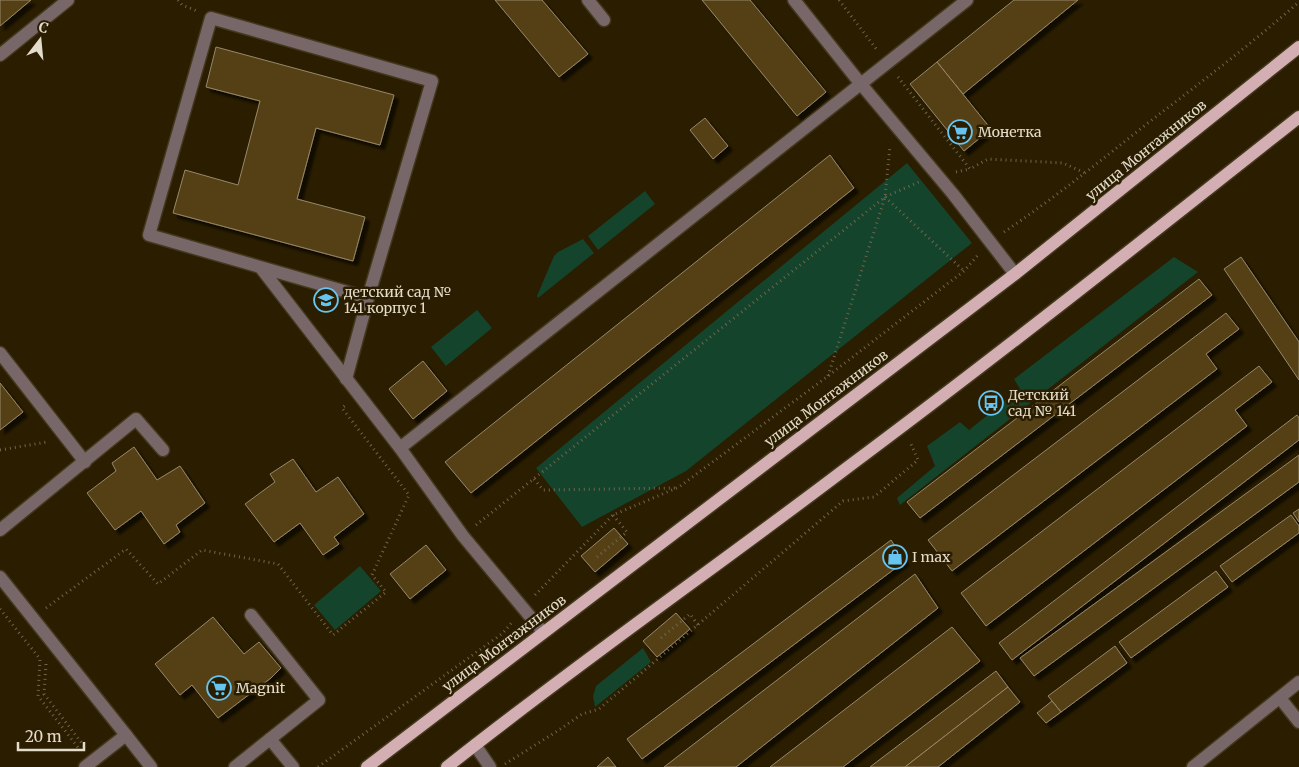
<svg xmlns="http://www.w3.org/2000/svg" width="1299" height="767" viewBox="0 0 1299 767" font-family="Merriweather,serif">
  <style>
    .green { fill: #14442b }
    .building { fill: #544117; stroke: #988869; filter: url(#shadow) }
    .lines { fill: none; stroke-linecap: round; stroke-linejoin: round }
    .minor-casing { stroke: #44381c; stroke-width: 15 }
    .major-casing { stroke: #44381c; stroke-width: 15 }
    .path { stroke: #70654c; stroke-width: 3; stroke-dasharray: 1 4; stroke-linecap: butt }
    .minor { stroke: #786769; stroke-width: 12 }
    .major { stroke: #d3afb4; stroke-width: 12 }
    .labels { text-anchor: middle; stroke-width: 5; stroke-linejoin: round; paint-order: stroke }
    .poi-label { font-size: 14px; fill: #e4dccb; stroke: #2a1d00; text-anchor: start }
    .street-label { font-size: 14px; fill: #e4dccb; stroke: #2a1d00 }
  </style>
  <defs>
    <filter id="shadow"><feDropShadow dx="4.5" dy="4.5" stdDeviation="1" flood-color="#0009"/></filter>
  </defs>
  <rect width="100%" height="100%" fill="#2a1d00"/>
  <g class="green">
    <polygon points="907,163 972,243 686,471 582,527 536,468"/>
    <polygon points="645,191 655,204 598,250 588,236"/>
    <polygon points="583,239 594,253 538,298 537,296 554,256 558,252"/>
    <polygon points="1174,257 1198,272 900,505 897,498 935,466 927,446 960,422 969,430 1020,389 1014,379"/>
    <polygon points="477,310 492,328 446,366 431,347"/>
    <polygon points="360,566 381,591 335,630 314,605"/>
    <polygon points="643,648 651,662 595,707 593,696 596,686"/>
  </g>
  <g class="building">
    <polygon points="0,0 31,0 0,26"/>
    <polygon points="495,0 542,0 588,54 559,77"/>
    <polygon points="702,0 750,0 826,92 797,116"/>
    <polygon points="1014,0 1078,0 963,94 937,62"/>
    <polygon points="216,47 394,95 380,145 316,128 297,199 365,217 353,261 173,213 185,170 238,185 260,101 206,87"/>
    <polygon points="937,62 991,129 964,151 910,84"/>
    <polygon points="705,118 728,146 713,159 690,130"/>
    <polygon points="830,155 854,188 471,493 445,462"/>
    <polygon points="1241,257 1299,342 1299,380 1224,269"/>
    <polygon points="1199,279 1212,295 920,518 907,502"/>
    <polygon points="1226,313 1239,329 1206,354 1217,369 952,571 928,540"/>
    <polygon points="423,361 447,391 413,419 389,389"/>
    <polygon points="1259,366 1272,382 1235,410 1247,426 986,626 961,593"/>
    <polygon points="0,383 23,412 0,430"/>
    <polygon points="1297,415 1299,418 1299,440 1012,660 999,643"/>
    <polygon points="134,447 157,480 180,466 205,503 176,525 180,532 164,544 141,511 115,530 87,493 116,471 112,463"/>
    <polygon points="1299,455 1299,482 1034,676 1020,658"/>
    <polygon points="293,459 316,492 338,477 364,514 334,537 339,544 323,555 300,523 274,542 245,504 275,482 270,474"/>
    <polygon points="1299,509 1299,522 1293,513"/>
    <polygon points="1291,515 1299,526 1299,533 1232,582 1220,566"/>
    <polygon points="614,528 628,544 595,572 581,556"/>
    <polygon points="891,540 905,561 642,759 627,739"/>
    <polygon points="426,545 446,570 410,599 390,574"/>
    <polygon points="1216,571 1228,587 1131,658 1119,642"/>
    <polygon points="915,574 938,608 736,767 664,767"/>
    <polygon points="676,613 690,629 657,657 643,641"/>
    <polygon points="213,617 244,654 259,642 281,668 271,678 218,718 192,685 180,695 155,664"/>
    <polygon points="952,627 980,661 843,767 770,767"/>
    <polygon points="1115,646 1127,663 1061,712 1048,696"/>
    <polygon points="996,671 1008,687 905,767 870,767"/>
    <polygon points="1008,687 1020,702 938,767 905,767"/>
    <polygon points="1052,701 1061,712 1046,723 1037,713"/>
    <polygon points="608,757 616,767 597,767"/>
  </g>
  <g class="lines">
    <g class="minor-casing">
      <g id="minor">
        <polyline points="588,0 604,20"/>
        <polyline points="794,0 860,83 953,194 1015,274"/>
        <polyline points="0,55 68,0"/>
        <polyline points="261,268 400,448 463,536 543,632"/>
        <polyline points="0,353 85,462"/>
        <polyline points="346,379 368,298 432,81 211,18 149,235 368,298"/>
        <polyline points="400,448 967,0"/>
        <polyline points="0,530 136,419 163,450"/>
        <polyline points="0,577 126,735"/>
        <polyline points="251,615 319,700 270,739 293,767"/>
        <polyline points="1280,698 1299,722"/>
        <polyline points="475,745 490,767"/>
        <polyline points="85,767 126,735 151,767"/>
        <polyline points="235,767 270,739"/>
        <polyline points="1193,767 1299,682"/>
      </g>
    </g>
    <g class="major-casing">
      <g id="major">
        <polyline points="367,767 1015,274 1299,47"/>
        <path d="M447 767C578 663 715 568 848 467 1001 353 1150 235 1299 117"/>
      </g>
    </g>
    <g class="path">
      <polyline points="178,0 182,5 197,11"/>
      <polyline points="839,0 877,50"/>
      <polyline points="898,77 970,169 988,159 1063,163 1085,173"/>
      <polyline points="956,172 970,169"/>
      <polyline points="885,197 964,271"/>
      <path d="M1004 232C1056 197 1104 158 1153 119 1203 81 1252 43 1299 2"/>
      <polyline points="828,376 885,197 890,146"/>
      <polyline points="0,450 47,442"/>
      <polyline points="534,479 543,490 676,488"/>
      <polyline points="476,525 885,197 921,181"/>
      <polyline points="597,557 627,532 613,515"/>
      <polyline points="535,595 613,515 679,487 828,376 964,271 979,254"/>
      <polyline points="46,608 126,549 158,584 202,550 278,564 333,635 386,592 372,575 409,495 342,408 346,405"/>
      <polyline points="0,609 40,659 38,696 80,750"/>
      <polyline points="661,638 690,614 698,625"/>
      <polyline points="46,664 44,694 84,746"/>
      <polyline points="505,764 559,730 582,714 599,709 843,501 874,497 918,460 910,442"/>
      <polyline points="318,767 503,633 513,621"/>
    </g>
    <use href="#minor" class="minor"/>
    <use href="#major" class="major"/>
  </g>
  <defs>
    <g id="supermarket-ring" transform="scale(1.25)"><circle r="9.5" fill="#2a1d00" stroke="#67c4f0" stroke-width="1.5"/><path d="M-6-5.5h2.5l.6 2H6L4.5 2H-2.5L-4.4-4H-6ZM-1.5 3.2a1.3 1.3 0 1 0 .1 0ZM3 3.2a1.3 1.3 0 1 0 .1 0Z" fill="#67c4f0"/></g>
    <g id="school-ring" transform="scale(1.25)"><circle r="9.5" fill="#2a1d00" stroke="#67c4f0" stroke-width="1.5"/><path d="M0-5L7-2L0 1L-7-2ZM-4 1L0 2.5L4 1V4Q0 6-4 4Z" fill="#67c4f0"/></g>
    <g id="bus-ring" transform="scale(1.25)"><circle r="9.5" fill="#2a1d00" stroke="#67c4f0" stroke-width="1.5"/><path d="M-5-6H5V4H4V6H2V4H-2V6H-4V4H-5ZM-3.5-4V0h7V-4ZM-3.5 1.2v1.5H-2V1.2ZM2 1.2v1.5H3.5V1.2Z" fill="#67c4f0"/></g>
    <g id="shop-ring" transform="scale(1.25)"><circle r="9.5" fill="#2a1d00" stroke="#67c4f0" stroke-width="1.5"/><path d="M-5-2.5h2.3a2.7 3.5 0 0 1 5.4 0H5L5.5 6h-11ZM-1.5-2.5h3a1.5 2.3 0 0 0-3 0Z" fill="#67c4f0"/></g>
  </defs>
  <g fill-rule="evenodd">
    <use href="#supermarket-ring" x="960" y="132"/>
    <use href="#school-ring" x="326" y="300"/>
    <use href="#bus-ring" x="991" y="403"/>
    <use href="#shop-ring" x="895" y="557"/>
    <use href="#supermarket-ring" x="219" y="688"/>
  </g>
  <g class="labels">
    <g class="poi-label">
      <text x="978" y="137">Монетка</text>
      <text x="344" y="297">детский сад №<tspan x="344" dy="16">141 корпус 1</tspan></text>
      <text x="1008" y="400">Детский<tspan x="1008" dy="16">сад № 141</tspan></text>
      <text x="912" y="562">I max</text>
      <text x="236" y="693">Magnit</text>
    </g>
    <g class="street-label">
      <text transform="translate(1146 150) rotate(-39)" y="5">улица Монтажников</text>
      <text transform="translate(826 398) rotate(-37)" y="5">улица Монтажников</text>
      <text transform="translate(504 643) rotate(-37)" y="5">улица Монтажников</text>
    </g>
  </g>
  <g transform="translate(40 40) rotate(16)" stroke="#2a1d00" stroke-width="4" paint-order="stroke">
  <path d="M0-4L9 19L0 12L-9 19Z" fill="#e4dccb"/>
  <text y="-8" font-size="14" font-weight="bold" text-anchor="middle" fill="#e4dccb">С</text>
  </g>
  <path d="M18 742v8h66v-8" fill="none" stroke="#e4dccb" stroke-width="2.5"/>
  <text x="25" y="742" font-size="15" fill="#e4dccb" stroke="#2a1d00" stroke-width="4" paint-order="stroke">20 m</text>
</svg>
